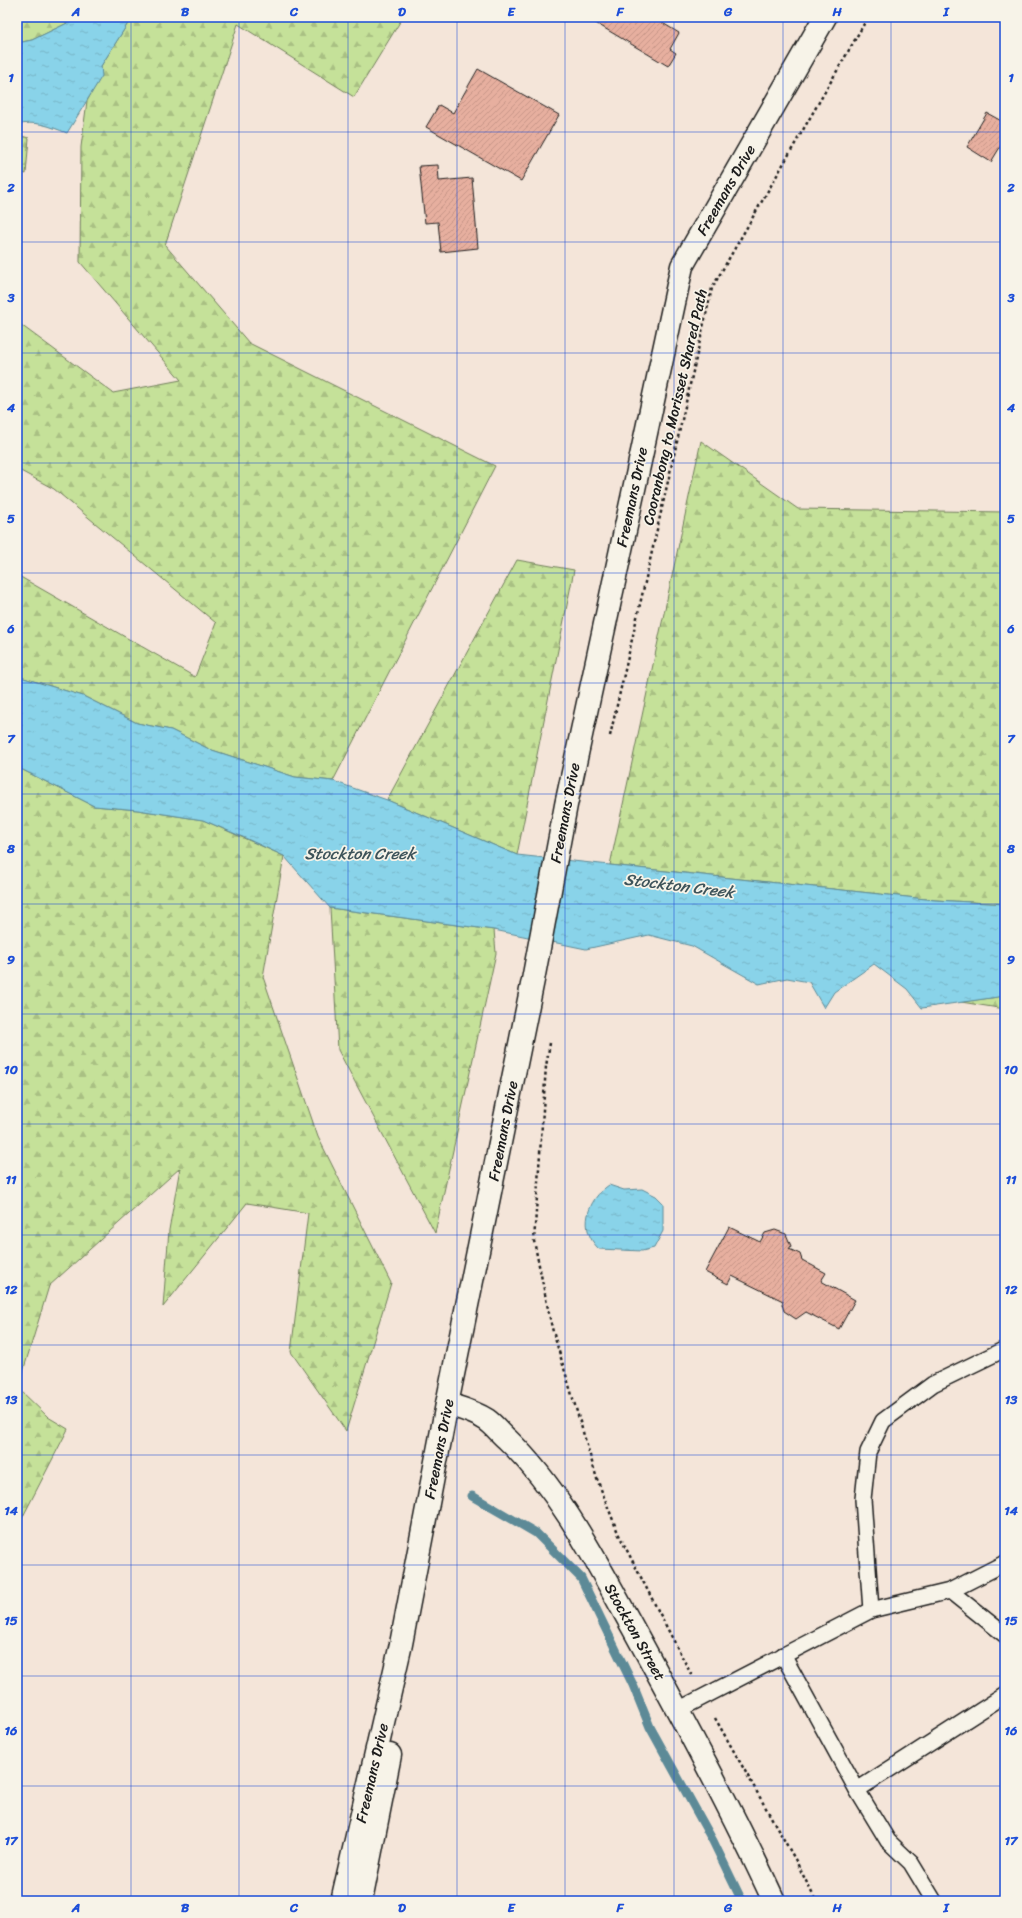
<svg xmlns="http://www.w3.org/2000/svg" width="1022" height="1918" viewBox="0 0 1022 1918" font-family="Sriracha,sans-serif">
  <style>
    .forest { fill: url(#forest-firs); stroke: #707e5a }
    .water { fill: url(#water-ripples); stroke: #5d8a97 }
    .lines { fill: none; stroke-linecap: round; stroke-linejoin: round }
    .stream { stroke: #5d8a97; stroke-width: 9 }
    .building { fill: url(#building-hatch); stroke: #1c1c1c }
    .service-casing { stroke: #1c1c1c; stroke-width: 18 }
    .tertiary-casing { stroke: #1c1c1c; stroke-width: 25 }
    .secondary-casing { stroke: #1c1c1c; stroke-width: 25 }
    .path { stroke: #1c1c1c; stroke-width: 2.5; stroke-dasharray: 3 3; stroke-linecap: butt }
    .service { stroke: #f7f3e8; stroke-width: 15 }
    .tertiary { stroke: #f7f3e8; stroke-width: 22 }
    .secondary { stroke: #f7f3e8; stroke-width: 22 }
    .grid { fill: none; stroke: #1d4ed8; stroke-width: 1; stroke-opacity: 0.55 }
    .labels { text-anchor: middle; stroke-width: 3.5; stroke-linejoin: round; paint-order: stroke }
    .street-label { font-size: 15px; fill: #1c1c1c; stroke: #f7f3e8 }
    .water-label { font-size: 16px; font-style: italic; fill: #3d535a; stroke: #f7f3e8 }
    .neatline { fill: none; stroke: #1d4ed8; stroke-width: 1.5 }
    .grid-label { font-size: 13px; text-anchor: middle; font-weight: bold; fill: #1d4ed8 }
  </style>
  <defs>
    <pattern id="forest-firs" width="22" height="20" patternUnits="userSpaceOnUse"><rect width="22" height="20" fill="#c5e199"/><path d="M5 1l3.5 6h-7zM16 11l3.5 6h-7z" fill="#a9c083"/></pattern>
    <pattern id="water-ripples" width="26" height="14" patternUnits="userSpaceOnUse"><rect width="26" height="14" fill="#89d3e9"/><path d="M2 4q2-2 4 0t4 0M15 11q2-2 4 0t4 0" fill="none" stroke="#76b5c7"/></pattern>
    <pattern id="building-hatch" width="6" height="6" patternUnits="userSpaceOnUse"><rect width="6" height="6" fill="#e7af9f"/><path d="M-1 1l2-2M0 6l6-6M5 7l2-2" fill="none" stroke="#c69688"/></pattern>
  </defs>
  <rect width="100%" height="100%" fill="#f4e5d9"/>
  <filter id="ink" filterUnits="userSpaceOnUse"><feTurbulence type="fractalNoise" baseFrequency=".025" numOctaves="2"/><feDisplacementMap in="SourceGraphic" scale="8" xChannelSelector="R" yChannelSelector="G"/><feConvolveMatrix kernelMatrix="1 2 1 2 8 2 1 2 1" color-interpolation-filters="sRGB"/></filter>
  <g filter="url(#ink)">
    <g class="forest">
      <polygon points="17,17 80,17 32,40 17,43"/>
      <polygon points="132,17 403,17 354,97 238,24 165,245 249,343 495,466 333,781 295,777 209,749 171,730 137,723 83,696 17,676 17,575 195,677 216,623 54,489 17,469 17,322 113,393 181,380 80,262 81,147 87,101 101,76 101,66"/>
      <polygon points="17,135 29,138 26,174 17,171"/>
      <polygon points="701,441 798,509 1005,512 1005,904 935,900 610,865"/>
      <polygon points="517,560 574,570 517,855 387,800"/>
      <polygon points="17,767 94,806 138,810 203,820 284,856 263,977 318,1137 391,1283 346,1431 291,1352 308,1213 247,1203 163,1307 169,1230 180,1168 49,1286 18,1388 48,1417 68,1429 17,1528"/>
      <polygon points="330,908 494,930 496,953 435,1233 338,1050"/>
      <polygon points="1005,996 1005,1009 961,1002"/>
    </g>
    <g class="water">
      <path d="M80 17H132L101 66 102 76 67 133C49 126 35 120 17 125V43L32 40Z"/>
      <polygon points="17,676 83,696 137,723 171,730 209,749 295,777 333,781 387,800 517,855 935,900 1005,904 1005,996 922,1008 907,989 874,964 834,992 824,1008 809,982 787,978 759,984 692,946 649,935 586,949 494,930 330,908 284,856 245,838 203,820 138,810 94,806 17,767"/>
      <path d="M609 1185 624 1190 642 1189 656 1196 663 1203V1231L654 1248 642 1251 599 1249C578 1229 587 1200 609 1185Z"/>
    </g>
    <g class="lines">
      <polyline class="stream" points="472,1496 536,1533 581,1578 633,1685 650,1727 713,1841 742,1901"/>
    </g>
    <g class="building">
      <polygon points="597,17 664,17 661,22 679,33 670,49 676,53 668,66 594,22"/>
      <polygon points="478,69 559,115 521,181 426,127 439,105 453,113"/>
      <polygon points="987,113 1005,123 1005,139 991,162 967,147"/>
      <polygon points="438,165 439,181 472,178 478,248 441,252 438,222 425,223 419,166"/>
      <polygon points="729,1227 760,1242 765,1233 775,1230 786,1234 791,1246 789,1249 800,1254 802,1260 826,1273 821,1281 855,1300 839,1329 806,1312 796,1319 784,1311 782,1304 783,1301 732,1276 728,1284 705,1272"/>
    </g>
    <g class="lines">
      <g class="service-casing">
        <g id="service">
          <polyline points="950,1591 1005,1635"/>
          <polyline points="871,1610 863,1499 868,1452 883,1421 933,1384 1005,1349"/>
          <polyline points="783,1655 857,1790 1005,1695"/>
          <polyline points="678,1710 871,1610 950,1591 1005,1563"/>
          <polyline points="857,1790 888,1841 911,1863 934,1901"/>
        </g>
      </g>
      <g class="tertiary-casing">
        <path id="tertiary" d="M447 1404C460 1408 475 1412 487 1420 494 1425 500 1433 507 1439 561 1491 597 1563 633 1628 682 1718 731 1808 774 1901"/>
      </g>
      <g class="secondary-casing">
        <g id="secondary">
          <polyline points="342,1901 401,1644 447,1404 533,980 566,805 682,266 825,17"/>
          <polyline points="361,1901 390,1755"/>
        </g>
      </g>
      <g class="path">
        <polyline points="610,736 712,288 868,17"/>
        <polyline points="550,1043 546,1066 534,1241 552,1328 597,1479 618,1533 692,1676"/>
        <polyline points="715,1718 796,1861 816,1901"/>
      </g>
      <use href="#service" class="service"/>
      <use href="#tertiary" class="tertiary"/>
      <use href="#secondary" class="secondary"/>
    </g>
  </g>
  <path class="grid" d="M131 17V1901M239 17V1901M348 17V1901M457 17V1901M565 17V1901M674 17V1901M783 17V1901M891 17V1901M17 132H1005M17 242H1005M17 353H1005M17 463H1005M17 573H1005M17 683H1005M17 794H1005M17 904H1005M17 1014H1005M17 1124H1005M17 1235H1005M17 1345H1005M17 1455H1005M17 1565H1005M17 1676H1005M17 1786H1005"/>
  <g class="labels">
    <g class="street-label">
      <text transform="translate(726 190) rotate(-60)" y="5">Freemans Drive</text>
      <text transform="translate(675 407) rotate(-77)" y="5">Cooranbong to Morisset Shared Path</text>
      <text transform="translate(632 497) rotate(-78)" y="5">Freemans Drive</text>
      <text transform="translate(565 813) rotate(-79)" y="5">Freemans Drive</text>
      <text transform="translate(503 1131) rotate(-79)" y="5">Freemans Drive</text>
      <text transform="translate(439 1449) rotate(-79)" y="5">Freemans Drive</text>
      <text transform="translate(635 1632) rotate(61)" y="5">Stockton Street</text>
      <text transform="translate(372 1773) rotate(-77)" y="5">Freemans Drive</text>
    </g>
    <g class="water-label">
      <text x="360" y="859">Stockton Creek</text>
      <text transform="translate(679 885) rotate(7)" y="6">Stockton Creek</text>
    </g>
  </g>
  <rect width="1022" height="1918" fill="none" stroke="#f7f3e8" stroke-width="44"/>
  <rect x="22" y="22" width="978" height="1874" class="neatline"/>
  <g class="grid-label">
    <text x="76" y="16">A</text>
    <text x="185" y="16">B</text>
    <text x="294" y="16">C</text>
    <text x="402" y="16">D</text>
    <text x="511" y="16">E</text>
    <text x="620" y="16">F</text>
    <text x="728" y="16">G</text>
    <text x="837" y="16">H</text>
    <text x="946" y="16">I</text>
    <text x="11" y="82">1</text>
    <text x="1011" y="82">1</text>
    <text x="11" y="192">2</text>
    <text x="1011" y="192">2</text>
    <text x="11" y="302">3</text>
    <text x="1011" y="302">3</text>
    <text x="11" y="412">4</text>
    <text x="1011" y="412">4</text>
    <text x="11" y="523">5</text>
    <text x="1011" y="523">5</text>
    <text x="11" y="633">6</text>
    <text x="1011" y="633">6</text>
    <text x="11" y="743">7</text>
    <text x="1011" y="743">7</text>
    <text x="11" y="853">8</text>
    <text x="1011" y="853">8</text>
    <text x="11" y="964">9</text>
    <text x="1011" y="964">9</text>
    <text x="11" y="1074">10</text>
    <text x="1011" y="1074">10</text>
    <text x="11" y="1184">11</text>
    <text x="1011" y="1184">11</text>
    <text x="11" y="1294">12</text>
    <text x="1011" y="1294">12</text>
    <text x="11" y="1404">13</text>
    <text x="1011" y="1404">13</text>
    <text x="11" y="1515">14</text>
    <text x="1011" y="1515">14</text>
    <text x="11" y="1625">15</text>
    <text x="1011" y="1625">15</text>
    <text x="11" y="1735">16</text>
    <text x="1011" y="1735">16</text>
    <text x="11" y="1845">17</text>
    <text x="1011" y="1845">17</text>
    <text x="76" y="1912">A</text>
    <text x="185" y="1912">B</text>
    <text x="294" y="1912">C</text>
    <text x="402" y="1912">D</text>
    <text x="511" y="1912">E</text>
    <text x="620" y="1912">F</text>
    <text x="728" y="1912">G</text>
    <text x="837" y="1912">H</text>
    <text x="946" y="1912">I</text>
  </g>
</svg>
